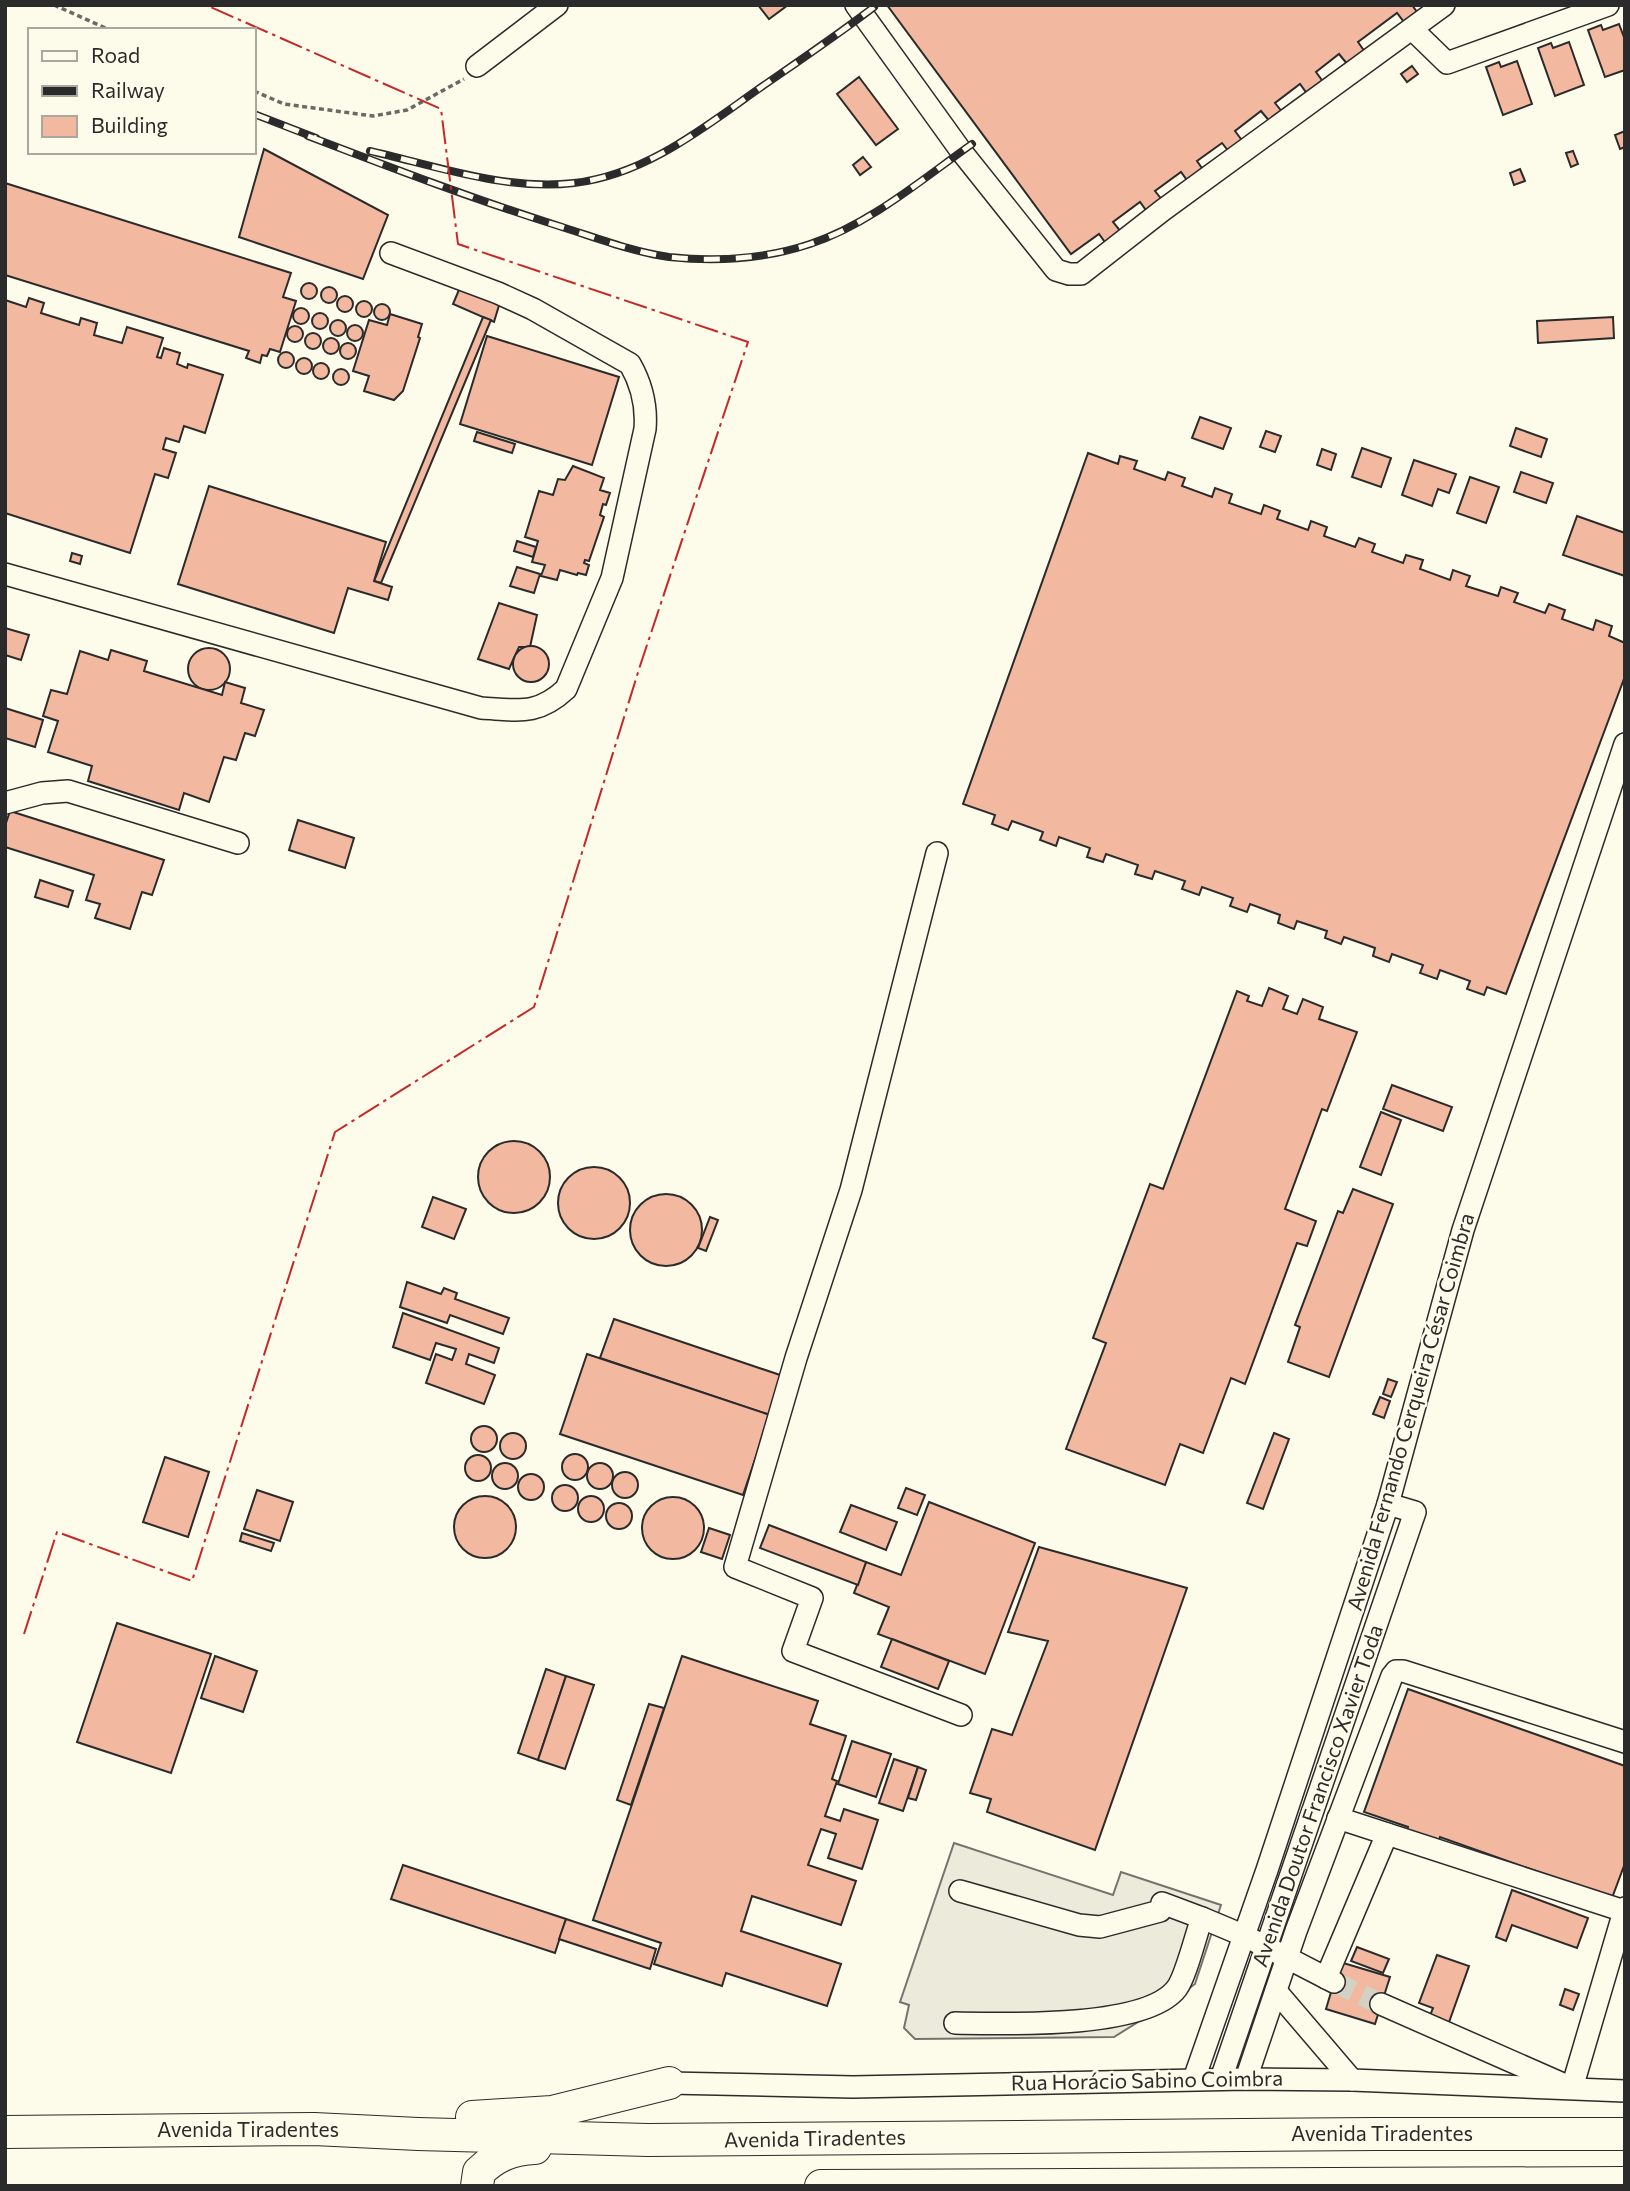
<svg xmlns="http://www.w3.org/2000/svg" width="1630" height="2191" viewBox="0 0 1630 2191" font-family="Commissioner,sans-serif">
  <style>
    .parking { fill: #eceadb; stroke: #74746e; stroke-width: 2 }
    .building { fill: #f2b8a0; stroke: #2b2b2b; stroke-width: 2 }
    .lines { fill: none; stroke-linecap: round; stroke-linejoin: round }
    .minor-tunnel { stroke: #d3d1c4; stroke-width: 21; stroke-dasharray: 21 10; stroke-linecap: butt }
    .minor-casing { stroke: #2b2b2b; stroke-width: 24 }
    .highway-casing { stroke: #2b2b2b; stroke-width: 34 }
    .path { stroke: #6a6964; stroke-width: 3.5; stroke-dasharray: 5 3.5; stroke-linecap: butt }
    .minor { stroke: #fdfbea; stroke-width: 21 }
    .highway { stroke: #fdfbea; stroke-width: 32 }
    .rail-casing { stroke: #2b2b2b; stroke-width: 8 }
    .rail { stroke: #fdfbea; stroke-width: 5; stroke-dasharray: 16; stroke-linecap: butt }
    .power { stroke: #c62828; stroke-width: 2; stroke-dasharray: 24 5 3.5 5; stroke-linecap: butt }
    .labels { text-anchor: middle; stroke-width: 5; stroke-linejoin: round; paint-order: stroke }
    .street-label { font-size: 21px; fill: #2b2b2b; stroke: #fdfbea }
  </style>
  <rect width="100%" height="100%" fill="#fdfbea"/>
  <polygon class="parking" points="954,1843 1113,1895 1121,1872 1221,1905 1195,1984 1175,1999 1114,2037 915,2039 904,2028 909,2005 900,2002"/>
  <g class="building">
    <polygon points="758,5 788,5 769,19"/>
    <polygon points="887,5 1412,5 1417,12 1404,22 1397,13 1358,42 1365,52 1348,65 1339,54 1316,72 1324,83 1308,95 1300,84 1275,103 1283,113 1270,122 1261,111 1235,131 1244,143 1230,153 1222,143 1197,161 1204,171 1189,183 1181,172 1155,191 1163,201 1148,213 1140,202 1113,222 1122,233 1107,245 1099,234 1071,254"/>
    <polygon points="1619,24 1625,40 1625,70 1605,77 1588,30 1601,25 1603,30"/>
    <polygon points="1569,42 1584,85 1555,96 1538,48 1551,43 1553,48"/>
    <polygon points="1517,61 1532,104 1503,115 1486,67 1499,62 1501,67"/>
    <polygon points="1412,66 1418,74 1407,82 1401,74"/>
    <polygon points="859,77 898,129 876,145 837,94"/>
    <polygon points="1625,131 1625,147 1620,149 1615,135"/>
    <polygon points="264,149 388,215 363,279 239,237"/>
    <polygon points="1573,151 1578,164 1571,167 1566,153"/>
    <polygon points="863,157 871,167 860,175 853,165"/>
    <polygon points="1520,169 1525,181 1514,185 1510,173"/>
    <polygon points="5,183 291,273 283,297 296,301 280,352 270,349 267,356 262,355 260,363 246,358 249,351 5,275"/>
    <circle cx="309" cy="291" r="8"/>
    <polygon points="461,285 500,302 494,322 453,304"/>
    <circle cx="329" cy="295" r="8"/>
    <circle cx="345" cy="304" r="8"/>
    <polygon points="29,298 44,303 41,313 79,325 81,318 97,323 94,335 122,343 127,327 163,338 157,357 161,358 164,348 180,353 177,364 187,368 188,364 223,375 205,433 184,426 179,442 166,438 163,449 176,453 168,478 155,474 130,553 5,513 5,300 26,307"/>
    <circle cx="364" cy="309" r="8"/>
    <circle cx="382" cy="312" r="8"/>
    <circle cx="301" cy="316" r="8"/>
    <circle cx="320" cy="321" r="8"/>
    <polygon points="390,314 422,324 418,337 420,338 403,391 394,400 364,391 369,376 353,371 369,320 387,325"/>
    <polygon points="483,317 491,320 381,583 374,581"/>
    <polygon points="1613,317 1614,338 1538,343 1537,321"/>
    <circle cx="338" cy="328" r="8"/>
    <circle cx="355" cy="333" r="8"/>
    <circle cx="295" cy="334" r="8"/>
    <circle cx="313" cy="341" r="8"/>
    <polygon points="487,336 619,377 592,465 460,424"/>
    <circle cx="331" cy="346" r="8"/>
    <circle cx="348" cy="351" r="8"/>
    <circle cx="286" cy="360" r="8"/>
    <circle cx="304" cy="366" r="8"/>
    <circle cx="321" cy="371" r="8"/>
    <circle cx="341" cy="377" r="8"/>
    <polygon points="1200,417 1231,428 1223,449 1192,438"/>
    <polygon points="1516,428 1547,439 1541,457 1510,446"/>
    <polygon points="1266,431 1281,436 1275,452 1260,447"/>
    <polygon points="477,432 515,444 512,453 474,441"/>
    <polygon points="1362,448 1391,458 1381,487 1352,477"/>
    <polygon points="1322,449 1336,454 1331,470 1317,465"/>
    <polygon points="1088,453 1118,464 1120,456 1137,461 1134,469 1165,480 1168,472 1185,478 1182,486 1212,497 1215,488 1232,494 1229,503 1261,514 1264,505 1280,511 1277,519 1308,530 1311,521 1327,527 1324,536 1355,547 1359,538 1375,544 1372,552 1403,563 1406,555 1423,560 1420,569 1450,580 1453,570 1470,576 1466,586 1498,596 1501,587 1518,593 1514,602 1545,613 1549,604 1565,610 1562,619 1593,630 1596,620 1612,626 1609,636 1625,643 1625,676 1506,994 1487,987 1484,995 1467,989 1470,981 1440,970 1437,979 1420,973 1423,965 1392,954 1389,962 1373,956 1375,948 1344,937 1341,944 1325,938 1327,931 1297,921 1294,929 1278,923 1280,915 1250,904 1247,912 1230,906 1233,898 1202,887 1199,895 1182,889 1185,881 1155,871 1152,879 1135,874 1138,865 1106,854 1103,862 1087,857 1090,848 1059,837 1056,846 1040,840 1043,832 1012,821 1008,830 992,824 995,815 963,804"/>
    <polygon points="1414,460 1456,474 1449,493 1438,489 1432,506 1402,495"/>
    <polygon points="573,466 604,478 600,490 610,493 606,505 603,504 600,515 604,517 589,561 585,560 584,563 589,565 586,575 578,573 577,575 560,570 557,580 541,576 545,565 532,562 538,541 525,537 539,491 553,495 558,479 565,480"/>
    <polygon points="1521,472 1553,483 1546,503 1514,492"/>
    <polygon points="1470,477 1499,487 1486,523 1457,513"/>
    <polygon points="209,486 386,542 374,581 392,587 388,600 348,588 334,633 178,584"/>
    <polygon points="1577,516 1625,533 1625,576 1563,555"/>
    <polygon points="517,541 536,547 533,557 514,551"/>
    <polygon points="72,553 82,556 80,564 70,561"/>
    <polygon points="517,567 540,574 534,593 510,586"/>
    <polygon points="499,603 537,615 530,647 519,647 509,669 478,659"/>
    <polygon points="5,628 29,635 21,660 5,655"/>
    <circle cx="531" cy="664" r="18"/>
    <circle cx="209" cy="669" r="21"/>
    <polygon points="111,650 147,661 144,671 222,695 225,682 245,688 241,703 264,710 255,736 245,733 236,760 224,757 209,802 184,793 179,810 88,781 92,766 48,752 58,721 43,716 51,690 67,694 80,651 108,660"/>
    <polygon points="5,708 43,720 35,747 5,738"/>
    <polygon points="10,811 164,860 152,895 142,892 130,929 95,918 100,904 86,900 94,875 5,847 5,826"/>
    <polygon points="298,820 354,838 345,868 289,850"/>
    <polygon points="40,880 73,891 68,907 35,897"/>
    <polygon points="1269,988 1288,996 1283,1009 1297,1014 1303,999 1323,1007 1319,1019 1357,1032 1327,1111 1322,1109 1285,1209 1316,1221 1307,1246 1297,1243 1245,1384 1231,1378 1203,1453 1180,1444 1165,1485 1066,1449 1106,1343 1093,1338 1150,1184 1163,1189 1237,991 1249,996 1247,1001 1262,1006"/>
    <polygon points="1392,1085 1452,1107 1443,1131 1383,1109"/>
    <polygon points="1381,1112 1401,1120 1381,1175 1360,1167"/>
    <circle cx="514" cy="1177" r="36"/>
    <circle cx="594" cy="1203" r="36"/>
    <polygon points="1353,1189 1393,1204 1329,1377 1288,1362 1300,1327 1295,1325 1338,1211 1343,1213"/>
    <circle cx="666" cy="1230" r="36"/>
    <polygon points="433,1197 466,1209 454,1239 422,1227"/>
    <polygon points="710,1217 718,1220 706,1251 698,1248"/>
    <polygon points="407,1282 441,1294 444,1288 457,1293 455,1299 509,1318 503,1334 450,1315 447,1323 400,1307"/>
    <polygon points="403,1313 499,1348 494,1363 469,1354 466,1364 495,1375 484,1404 426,1383 436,1354 452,1360 456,1349 436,1343 430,1360 393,1347"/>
    <polygon points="614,1319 783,1376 770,1415 600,1358"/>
    <polygon points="587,1354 770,1415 743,1495 560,1434"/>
    <polygon points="1388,1379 1397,1382 1391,1397 1383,1394"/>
    <polygon points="1380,1397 1390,1401 1384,1418 1373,1414"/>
    <circle cx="484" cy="1439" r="13"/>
    <circle cx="513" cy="1446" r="13"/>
    <polygon points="1274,1433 1289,1439 1263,1509 1247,1503"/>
    <circle cx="575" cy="1467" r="13"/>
    <circle cx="478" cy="1468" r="13"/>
    <polygon points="165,1457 209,1472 188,1537 143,1522"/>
    <circle cx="505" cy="1476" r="13"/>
    <circle cx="600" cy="1476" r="13"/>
    <circle cx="625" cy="1485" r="13"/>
    <circle cx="531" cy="1487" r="13"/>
    <circle cx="565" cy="1498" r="13"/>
    <polygon points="906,1488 925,1495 917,1515 898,1508"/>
    <polygon points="257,1490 293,1502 280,1541 244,1529"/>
    <circle cx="591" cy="1509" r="13"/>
    <circle cx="485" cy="1527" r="31"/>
    <circle cx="673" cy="1528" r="31"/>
    <polygon points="929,1502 1035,1543 985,1674 878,1634 889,1607 854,1593 866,1562 901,1575"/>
    <circle cx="619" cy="1516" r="13"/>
    <polygon points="851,1505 897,1522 886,1550 840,1532"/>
    <polygon points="769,1525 866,1562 858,1585 760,1548"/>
    <polygon points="709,1528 730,1535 722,1559 701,1552"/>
    <polygon points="242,1533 274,1543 271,1551 240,1541"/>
    <polygon points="1039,1547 1187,1588 1095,1850 987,1812 991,1799 970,1793 992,1729 1012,1735 1048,1641 1008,1632"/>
    <polygon points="117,1623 211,1654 171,1773 77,1742"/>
    <polygon points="892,1639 949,1661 938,1689 881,1667"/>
    <polygon points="215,1656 257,1671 243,1712 201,1698"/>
    <polygon points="682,1656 818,1701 810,1724 846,1736 832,1779 837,1781 825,1816 840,1821 844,1809 878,1820 862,1869 828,1858 836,1834 821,1829 808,1865 856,1881 841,1925 752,1896 741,1931 841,1964 827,2006 726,1973 722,1986 654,1964 661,1943 593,1920"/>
    <polygon points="546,1669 566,1676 538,1760 518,1753"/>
    <polygon points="566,1676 594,1685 565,1769 538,1760"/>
    <polygon points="1408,1689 1625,1766 1625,1863 1612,1898 1440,1837 1437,1848 1405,1836 1408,1827 1364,1812"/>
    <polygon points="649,1704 664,1708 631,1805 617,1800"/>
    <polygon points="852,1741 891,1754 876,1797 838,1784"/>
    <polygon points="894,1759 918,1767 903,1811 879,1803"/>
    <polygon points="918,1767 926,1770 916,1800 908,1798"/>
    <polygon points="403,1865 566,1919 555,1953 391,1899"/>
    <polygon points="1512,1890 1588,1918 1577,1948 1512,1925 1506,1941 1496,1937"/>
    <polygon points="566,1919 656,1949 650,1969 559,1939"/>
    <polygon points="1357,1947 1389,1959 1383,1973 1351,1961"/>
    <polygon points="1437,1955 1469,1966 1448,2025 1429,2018 1433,2008 1419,2003"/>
    <polygon points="1340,1962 1390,1977 1375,2024 1326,2009"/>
    <polygon points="1565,1989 1579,1994 1573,2010 1560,2005"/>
  </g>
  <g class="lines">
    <polyline class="minor-tunnel" points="1334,1982 1381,2004"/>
    <g class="minor-casing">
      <g id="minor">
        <polyline points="856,5 961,151 1056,270 1069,274 1081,274 1163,210 1444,5"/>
        <polyline points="1412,29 1447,63 1608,5"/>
        <polyline points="477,66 557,5"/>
        <path d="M5 574 481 708C518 710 537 716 566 689L612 578 645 429C647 405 642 385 630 364L533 309 498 293 391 253"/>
        <polyline points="5,803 42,793 68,791 238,843"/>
        <polyline points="937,853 851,1190 796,1358 735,1567 812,1598 793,1651 961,1715"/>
        <polyline points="1338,1818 1624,1911"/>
        <polyline points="1202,1918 1245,1936 1334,1982"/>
        <polyline points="1326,1978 1387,1834"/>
        <polyline points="1276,1991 1352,2080"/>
        <polyline points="1381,2004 1572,2088 1625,1908"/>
        <path d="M955 2023C1004 2024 1147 2029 1177 1988 1186 1976 1196 1934 1202 1918L1162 1903 1160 1911 1100 1927 1079 1925 960 1891"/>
        <polyline points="1194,2079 1267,1870 1388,1504 1463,1230 1625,744"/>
        <polyline points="1221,2079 1415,1512 1388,1504"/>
        <polyline points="1246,2079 1296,1931 1392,1676 1396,1671 1403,1671 1625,1742"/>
        <polyline points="669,2083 853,2087 1246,2079 1352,2080 1625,2091"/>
      </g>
    </g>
    <g class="highway-casing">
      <g id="highway">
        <polyline points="472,2117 552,2112 669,2083"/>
        <polyline points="5,2132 314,2129 418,2134 648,2140 1376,2134 1625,2134"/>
        <path d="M477 2186 479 2172C495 2156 512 2149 535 2148"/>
        <polyline points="821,2186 1625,2183"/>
      </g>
    </g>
    <g class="path">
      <polyline points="54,5 110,30"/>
      <polyline points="254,91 284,104 373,116 407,110 464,79"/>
    </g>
    <use href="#minor" class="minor"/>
    <use href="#highway" class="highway"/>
    <g class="rail-casing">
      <g id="rail">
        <polyline points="254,114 316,138"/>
        <path d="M308 136C392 168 476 200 562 227 597 238 633 252 669 257 716 262 765 259 810 244 870 224 921 180 972 144"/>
        <path d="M370 151C436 166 506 191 574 183 644 175 702 129 757 90 796 63 836 36 874 7"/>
      </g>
    </g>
    <use href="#rail" class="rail"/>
    <polyline class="power" points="24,1634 57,1532 192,1581 335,1132 534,1007 640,666 748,342 458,244 441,109 206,5"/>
  </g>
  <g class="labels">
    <g class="street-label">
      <text transform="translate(1411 1412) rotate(-74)" y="7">Avenida Fernando Cerqueira César Coimbra</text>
      <text transform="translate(1318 1796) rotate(-71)" y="7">Avenida Doutor Francisco Xavier Toda</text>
      <text transform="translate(1147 2081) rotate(-1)" y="7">Rua Horácio Sabino Coimbra</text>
      <text x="248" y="2137">Avenida Tiradentes</text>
      <text x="1382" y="2141">Avenida Tiradentes</text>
      <text transform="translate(815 2139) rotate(-1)" y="7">Avenida Tiradentes</text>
    </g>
  </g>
  <rect width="1630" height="2191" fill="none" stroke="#2b2b2b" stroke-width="14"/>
  <rect x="28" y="28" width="228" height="126" fill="#fdfbea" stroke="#a9a89e" stroke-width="2"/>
  <rect x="42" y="51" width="35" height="10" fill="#fdfbea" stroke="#a9a89e" stroke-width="2"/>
  <text x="91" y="63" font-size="21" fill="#2b2b2b">Road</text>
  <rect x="42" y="86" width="35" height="10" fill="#2b2b2b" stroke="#a9a89e" stroke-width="2"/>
  <text x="91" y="98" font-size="21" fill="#2b2b2b">Railway</text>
  <rect x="42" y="116" width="35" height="21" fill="#f2b8a0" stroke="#a9a89e" stroke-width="2"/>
  <text x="91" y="133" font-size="21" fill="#2b2b2b">Building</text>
</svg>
